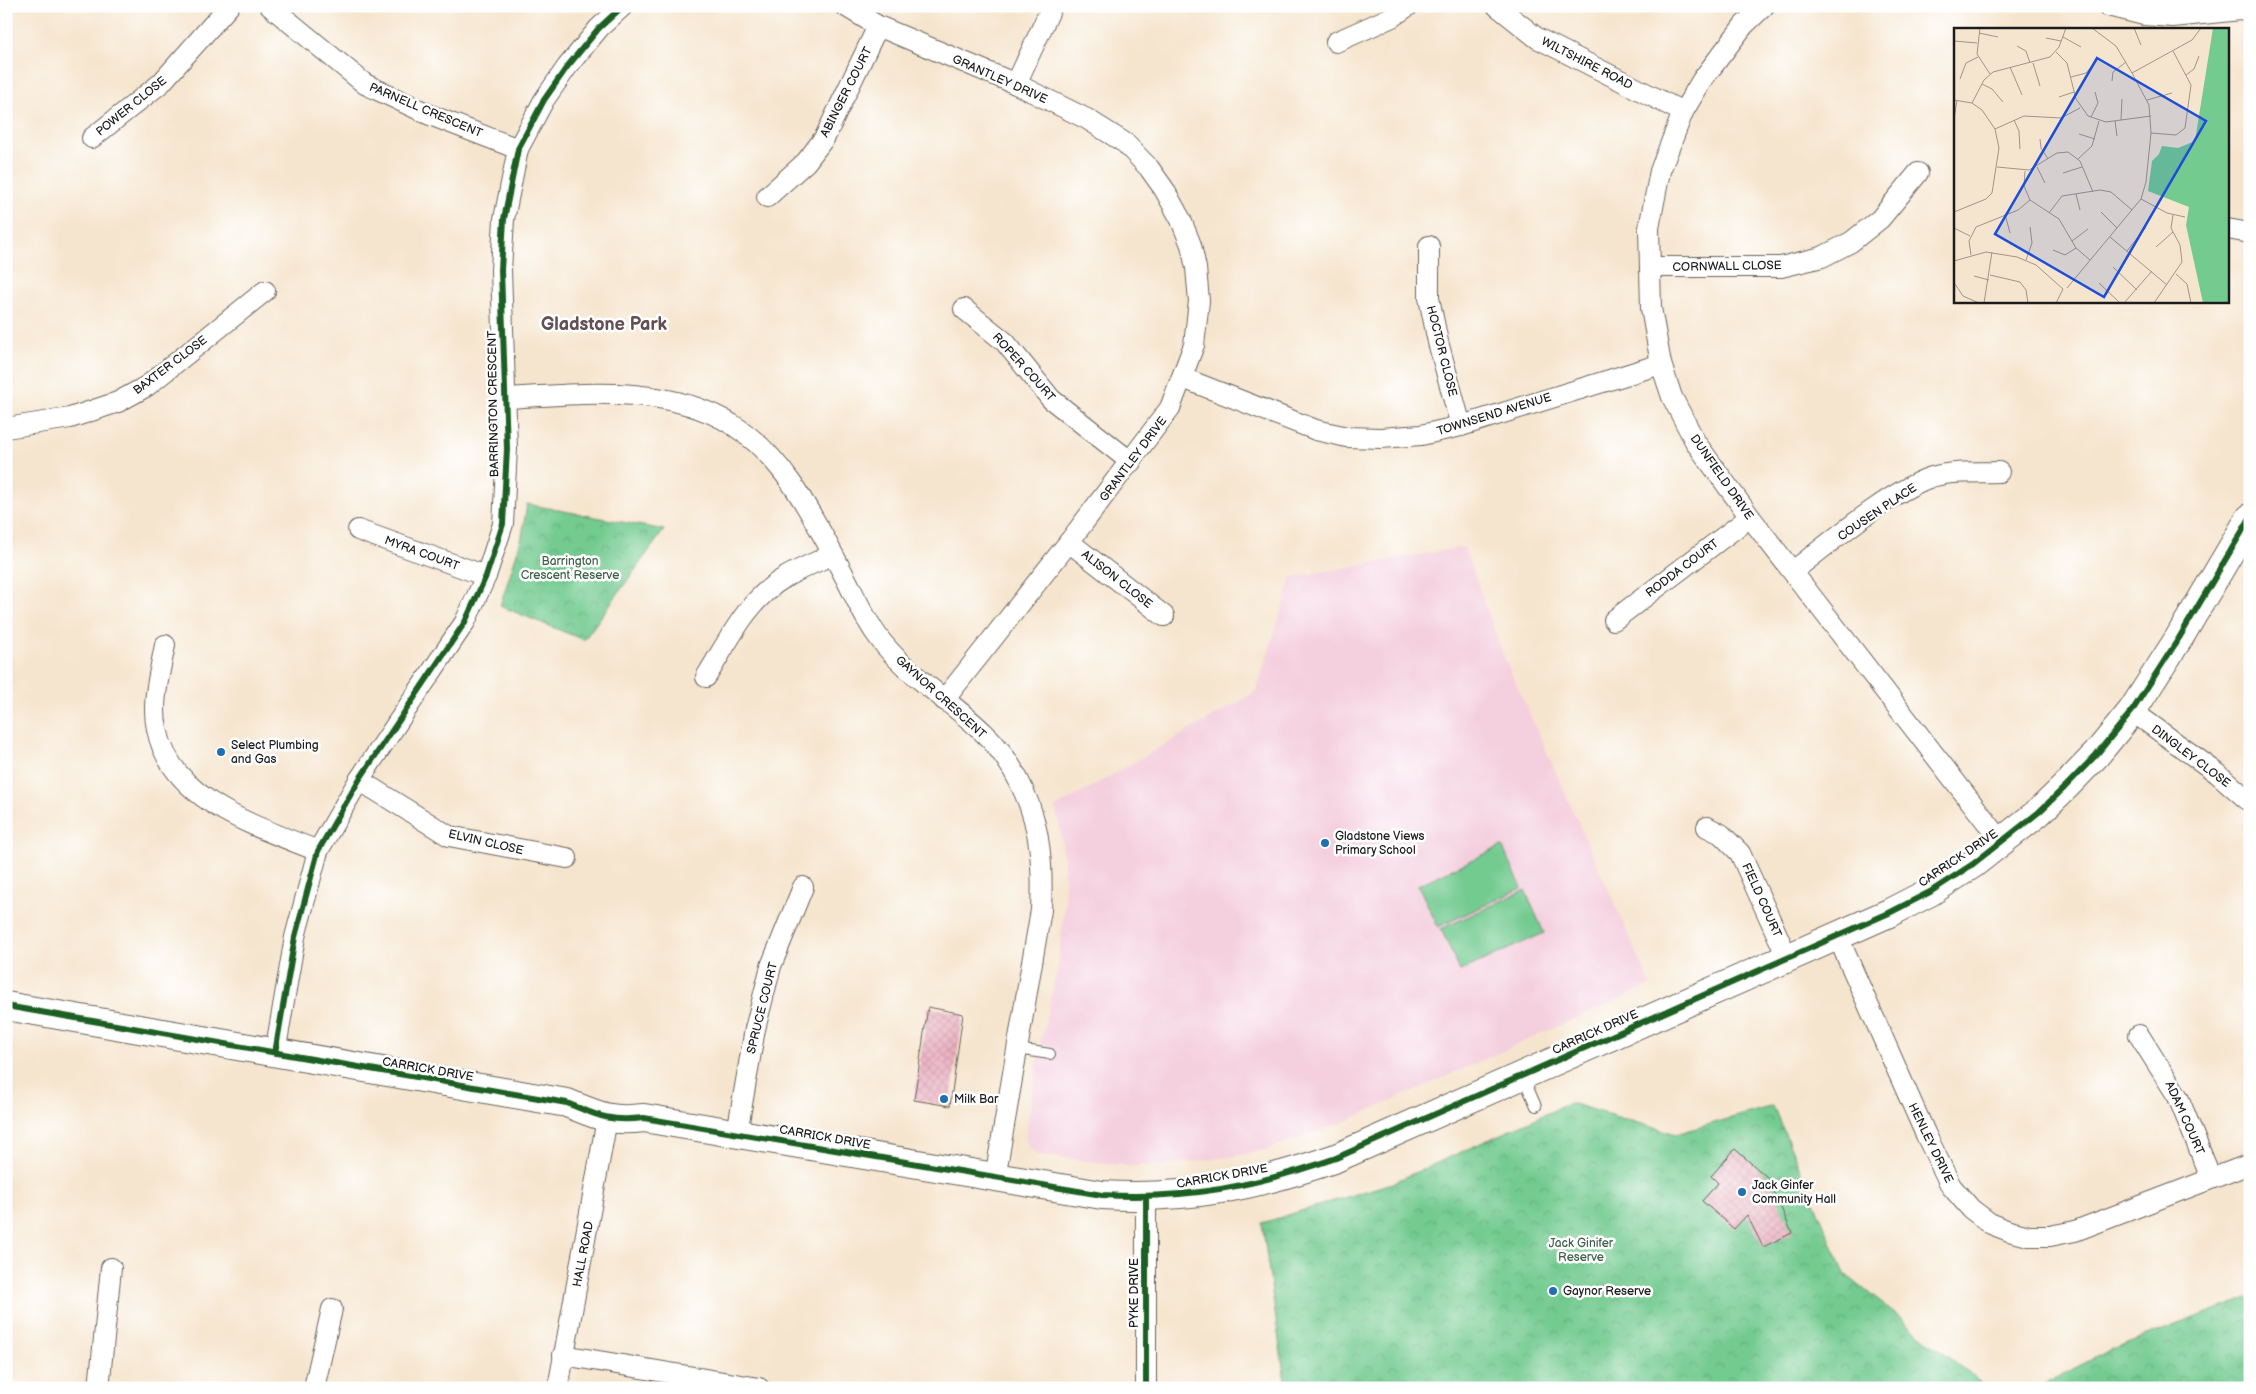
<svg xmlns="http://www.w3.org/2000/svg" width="2256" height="1394" viewBox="0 0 2256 1394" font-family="'Balsamiq Sans',sans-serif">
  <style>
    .built { fill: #f4cfde }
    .grass { fill: #73cb90; stroke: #487456 }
    .park { fill: url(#park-crowns); stroke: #487456 }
    .building { fill: url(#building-cross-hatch) }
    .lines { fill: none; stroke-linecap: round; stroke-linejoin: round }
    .lane-casing { stroke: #68625a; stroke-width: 12 }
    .street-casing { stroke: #68625a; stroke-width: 22 }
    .secondary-casing { stroke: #68625a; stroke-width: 30 }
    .lane { stroke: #fff; stroke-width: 10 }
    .street { stroke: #fff; stroke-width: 20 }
    .secondary { stroke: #fff; stroke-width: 28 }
    .cycleway-casing { stroke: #fff; stroke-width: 9 }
    .cycleway { stroke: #1b5e20; stroke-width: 6 }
    .poi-dot { fill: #1f6fb2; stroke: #fff; stroke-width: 2 }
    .labels { text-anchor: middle; stroke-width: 5; stroke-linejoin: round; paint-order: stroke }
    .street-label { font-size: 12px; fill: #1c1c1c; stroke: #fff }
    .park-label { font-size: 12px; fill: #3f624a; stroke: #fff }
    .poi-label { font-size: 12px; fill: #1c1c1c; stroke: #fff; text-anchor: start }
    .district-label { font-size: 18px; font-weight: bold; fill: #644f55; stroke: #fff }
    .inset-road { fill: none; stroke: #9f9587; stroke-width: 1 }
    .view { fill: #1d4ed8; fill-opacity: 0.15; stroke: #1d4ed8; stroke-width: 2.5 }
    .inset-edge { fill: none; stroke: #1c1c1c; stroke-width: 2.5 }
  </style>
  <defs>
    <pattern id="park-crowns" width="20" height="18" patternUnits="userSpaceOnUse" patternTransform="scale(1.25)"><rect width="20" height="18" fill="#73cb90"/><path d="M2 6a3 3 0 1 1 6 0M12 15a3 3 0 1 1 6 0" fill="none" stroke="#63ae7c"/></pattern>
    <pattern id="building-cross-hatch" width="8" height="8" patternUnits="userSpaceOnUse" patternTransform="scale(1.25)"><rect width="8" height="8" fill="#ebaec0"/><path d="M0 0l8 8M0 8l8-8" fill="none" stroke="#c995a4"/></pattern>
  </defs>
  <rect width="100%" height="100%" fill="#fff"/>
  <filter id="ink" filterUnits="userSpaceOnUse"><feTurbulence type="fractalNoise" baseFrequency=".02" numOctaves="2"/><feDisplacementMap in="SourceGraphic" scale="10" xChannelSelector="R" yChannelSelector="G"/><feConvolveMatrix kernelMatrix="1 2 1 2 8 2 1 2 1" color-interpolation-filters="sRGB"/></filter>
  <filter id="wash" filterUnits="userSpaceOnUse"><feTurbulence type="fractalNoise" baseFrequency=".0096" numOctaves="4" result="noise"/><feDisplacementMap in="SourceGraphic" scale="20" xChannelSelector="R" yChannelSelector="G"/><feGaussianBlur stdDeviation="1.12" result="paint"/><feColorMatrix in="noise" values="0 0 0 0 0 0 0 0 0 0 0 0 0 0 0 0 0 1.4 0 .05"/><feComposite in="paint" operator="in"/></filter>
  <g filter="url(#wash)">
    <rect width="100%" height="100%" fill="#f6e5ce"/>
    <polygon class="built" points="1464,547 1505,659 1651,985 1339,1124 1270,1149 1229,1157 1159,1166 1129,1166 1038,1155 1030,1148 1025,1139 1040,1045 1058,966 1065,899 1064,859 1060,828 1055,808 1256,692 1292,577"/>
    <g class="grass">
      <polygon points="1502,846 1522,888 1438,927 1418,885"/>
      <polygon points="1525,890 1544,933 1460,971 1441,929"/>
    </g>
    <g class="park">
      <polygon points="527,504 664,530 584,640 500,606 522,537"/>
      <polygon points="1570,1103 1676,1134 1773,1106 1845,1274 1987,1388 1286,1388 1262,1223 1392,1183"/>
      <polygon points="2250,1297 2250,1388 2036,1388 2112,1349"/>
    </g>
    <g id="blocks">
      <g class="building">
        <polygon points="928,1007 963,1014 950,1106 914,1100"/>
        <polygon points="1735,1149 1768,1178 1792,1233 1763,1247 1747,1215 1734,1229 1702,1201 1718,1183 1711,1176"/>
      </g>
    </g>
  </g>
  <g filter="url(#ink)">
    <use href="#blocks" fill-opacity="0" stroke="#68625a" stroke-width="1"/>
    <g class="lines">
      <g class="lane-casing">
        <g id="lane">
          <polyline points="1017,1049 1050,1054"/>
          <polyline points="1523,1077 1536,1106"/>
        </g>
      </g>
      <g class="street-casing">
        <g id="street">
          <polyline points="270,6 365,84 430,115 518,149"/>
          <polyline points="845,6 878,26 1016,84 1087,119 1125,143 1149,168 1164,189 1181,220 1191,245 1196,268 1199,301 1194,345 1170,408 1069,542 944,700"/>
          <polyline points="1497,6 1537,38 1683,112"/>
          <polyline points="1764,6 1744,25 1702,80 1683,112 1660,171 1649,228 1651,308 1661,364 1672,397 1696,443 1750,517 2002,842"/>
          <polyline points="2108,6 2144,15 2173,17 2250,9"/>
          <polyline points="1336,42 1392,17 1408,6"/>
          <polyline points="1016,84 1052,6"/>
          <polyline points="92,138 161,83 229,6"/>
          <polyline points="767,197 806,162 825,137 878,26"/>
          <polyline points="2227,229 2250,233"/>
          <polyline points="1429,246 1429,298 1438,342 1461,426"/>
          <polyline points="1650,267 1781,267 1822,257 1851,242 1880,219 1918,173"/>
          <polyline points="964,309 1005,342 1051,399 1131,462"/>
          <polyline points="1183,378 1316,430 1347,437 1381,438 1421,435 1461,426 1661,364"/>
          <path d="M506 398C581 394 666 383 733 425 787 459 816 523 845 577 857 600 866 622 882 642 911 678 952 702 984 733 1001 749 1015 771 1024 792 1041 829 1043 869 1041 910L995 1178"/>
          <polyline points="6,428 70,418 118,402 147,386 265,291"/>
          <polyline points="358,530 486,576"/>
          <polyline points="1069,542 1164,616"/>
          <path d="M1793 571C1830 543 1884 496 1926 479 1948 470 1976 473 1999 472"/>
          <polyline points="1614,620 1750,517"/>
          <path d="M165 645C160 672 151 702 157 729 171 802 259 827 318 851"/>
          <path d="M706 677C728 642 747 600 784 578 799 569 816 562 832 555"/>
          <polyline points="2132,711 2217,773 2250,802"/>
          <polyline points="359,780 449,836 567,858"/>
          <polyline points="1707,827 1721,834 1740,853 1788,959"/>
          <polyline points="1838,937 1926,1135 1951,1186 1971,1209 1991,1224 2009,1231 2029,1236 2050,1236 2075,1231 2250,1164"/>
          <polyline points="2139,1035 2178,1097 2211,1178"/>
          <polyline points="275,1053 295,937 318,851 359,780 465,622 486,576 503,524 507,449 501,270 504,219 518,149 544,100 567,67 599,28 623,6"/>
          <polyline points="737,1133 755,1029 771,966 803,887"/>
          <polyline points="1146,1197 1146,1388"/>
          <polyline points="563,1355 759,1388"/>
          <polyline points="99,1388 111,1268"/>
          <polyline points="314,1388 332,1309"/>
          <polyline points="558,1388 607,1119"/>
        </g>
      </g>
      <g class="secondary-casing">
        <path id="secondary" d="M6 1006 567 1103C599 1116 609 1122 644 1118L1102 1195C1187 1200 1256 1186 1336 1158L1889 913 1930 892 1973 864 2039 812 2065 787 2096 755 2132 711 2179 638 2250 518"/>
      </g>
      <use href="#lane" class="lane"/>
      <use href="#street" class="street"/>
      <use href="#secondary" class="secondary"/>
      <g class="cycleway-casing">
        <g id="cycleway">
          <path d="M6 1006 567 1103C599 1116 609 1122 644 1118L1102 1195C1187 1200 1256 1186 1336 1158L1889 913 1930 892 1973 864 2039 812 2065 787 2096 755 2132 711 2179 638 2250 518"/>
          <polyline points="275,1053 295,937 318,851 359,780 465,622 486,576 503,524 507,449 501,270 504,219 518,149 544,100 567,67 599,28 623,6"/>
          <polyline points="1146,1197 1146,1388"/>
        </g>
      </g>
      <use href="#cycleway" class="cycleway"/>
    </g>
  </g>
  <g class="poi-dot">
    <circle cx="221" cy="752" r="5"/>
    <circle cx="1325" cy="843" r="5"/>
    <circle cx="944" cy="1099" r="5"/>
    <circle cx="1742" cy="1192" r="5"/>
    <circle cx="1553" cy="1291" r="5"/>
  </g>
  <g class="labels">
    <g class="street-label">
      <text transform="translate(1587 63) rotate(27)" y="4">WILTSHIRE ROAD</text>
      <text transform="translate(1000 79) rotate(24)" y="4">GRANTLEY DRIVE</text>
      <text transform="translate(846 92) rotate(-63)" y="4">ABINGER COURT</text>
      <text transform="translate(131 106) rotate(-39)" y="4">POWER CLOSE</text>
      <text transform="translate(426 110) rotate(23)" y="4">PARNELL CRESCENT</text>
      <text transform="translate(1727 266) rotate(-1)" y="4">CORNWALL CLOSE</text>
      <text transform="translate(1442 351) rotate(76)" y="4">HOCTOR CLOSE</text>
      <text transform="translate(170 365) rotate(-37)" y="4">BAXTER CLOSE</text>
      <text transform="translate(1024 367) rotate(48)" y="4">ROPER COURT</text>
      <text transform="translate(493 404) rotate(-91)" y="4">BARRINGTON CRESCENT</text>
      <text transform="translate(1494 414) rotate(-17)" y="4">TOWNSEND AVENUE</text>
      <text transform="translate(1133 459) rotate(-53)" y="4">GRANTLEY DRIVE</text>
      <text transform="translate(1722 477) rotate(55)" y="4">DUNFIELD DRIVE</text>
      <text transform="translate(1877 512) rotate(-34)" y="4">COUSEN PLACE</text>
      <text transform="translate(422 553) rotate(20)" y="4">MYRA COURT</text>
      <text transform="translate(1682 568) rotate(-37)" y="4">RODDA COURT</text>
      <text transform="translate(1117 579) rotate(38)" y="4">ALISON CLOSE</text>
      <text transform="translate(941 697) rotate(42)" y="4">GAYNOR CRESCENT</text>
      <text transform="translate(2191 756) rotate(37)" y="4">DINGLEY CLOSE</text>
      <text transform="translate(486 842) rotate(13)" y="4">ELVIN CLOSE</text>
      <text transform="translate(1958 858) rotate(-34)" y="4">CARRICK DRIVE</text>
      <text transform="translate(1762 900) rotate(66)" y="4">FIELD COURT</text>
      <text transform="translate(762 1008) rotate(-76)" y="4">SPRUCE COURT</text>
      <text transform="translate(1595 1032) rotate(-24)" y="4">CARRICK DRIVE</text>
      <text transform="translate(428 1069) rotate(10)" y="4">CARRICK DRIVE</text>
      <text transform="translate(2185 1118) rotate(66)" y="4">ADAM COURT</text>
      <text transform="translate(825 1137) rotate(10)" y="4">CARRICK DRIVE</text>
      <text transform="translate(1931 1143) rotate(64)" y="4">HENLEY DRIVE</text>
      <text transform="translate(1222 1176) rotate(-10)" y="4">CARRICK DRIVE</text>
      <text transform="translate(583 1254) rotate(-79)" y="4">HALL ROAD</text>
      <text transform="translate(1134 1293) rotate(-90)" y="4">PYKE DRIVE</text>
    </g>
    <g class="park-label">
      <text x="570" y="565">Barrington<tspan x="570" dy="14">Crescent Reserve</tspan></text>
      <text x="1581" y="1247">Jack Ginifer<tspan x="1581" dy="14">Reserve</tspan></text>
    </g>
    <g class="poi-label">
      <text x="231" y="749">Select Plumbing<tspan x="231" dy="14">and Gas</tspan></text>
      <text x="1335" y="840">Gladstone Views<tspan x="1335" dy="14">Primary School</tspan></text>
      <text x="954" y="1103">Milk Bar</text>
      <text x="1752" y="1189">Jack Ginfer<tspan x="1752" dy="14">Community Hall</tspan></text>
      <text x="1563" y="1295">Gaynor Reserve</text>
    </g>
    <g class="district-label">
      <text x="604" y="330">Gladstone Park</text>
    </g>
  </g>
  <g transform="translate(1954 28)">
    <rect width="275" height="275" fill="#f6e5ce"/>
    <path d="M259 0H275V275H249L232 197 235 179 194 163 198 133 205 126 208 118 224 120 241 113Z" fill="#73cb90"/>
    <path class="inset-road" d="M26 0 23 26 36 46M180 0 187 17M25 5 44 9M109 9 127 19M92 10 107 13M0 13 23 15M63 18 72 23 76 35M102 24 113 35 122 71 134 88 152 94 197 88M79 35 86 58M56 39 68 67M178 45 238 12 247 0M232 47 240 41 245 28M117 49 132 45 144 31M6 51 12 35 24 29M158 53 159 44 172 34M28 56 38 61 49 74M105 69 120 64M0 72 18 75 28 82 41 101 45 120 38 165 32 171 0 184M193 72 218 65M18 75 30 52 39 44 96 29 105 19 112 0M137 89 144 75 141 64M0 91 3 72M60 92 65 103 66 121M167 92 168 71M161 93 163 108M41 101 70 88 107 90 126 80M197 105 222 107 231 100 237 57 219 23M125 106 141 111M86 111 87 120 94 131M124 131 138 118 145 93M43 139 75 142 103 125 114 124 126 133 139 164M83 139 91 155M71 143 70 158 76 172 105 191 122 220 136 232M109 145 128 139M122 166 126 182M187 171 213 185 231 189M147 184 163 200M95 185 108 168 146 162 157 164 178 182M51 186 56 205M0 200 16 208M156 209 213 257M118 213 134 201M202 219 219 204M99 222 111 227 122 220M173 223 192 199M17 227 15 213 22 199 64 182 76 172M72 232 78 215 76 199M0 233 32 224 63 229 82 237 109 261M159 239 183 262M222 246 233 256 237 275M36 247 66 254 72 262 74 275M20 248 35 252M145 255 166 275M1 256 9 268 25 275M113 260 187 171 192 154 197 105 195 77 178 45 162 18 138 0M30 275 38 224M102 275 109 261M170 275 198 243M200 275 228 234 226 217 217 200 219 187"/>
    <path class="view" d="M143 30 252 93 150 269 41 206Z"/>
    <rect width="275" height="275" class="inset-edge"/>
  </g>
  <rect width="2256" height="1394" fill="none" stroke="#fff" stroke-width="25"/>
</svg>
